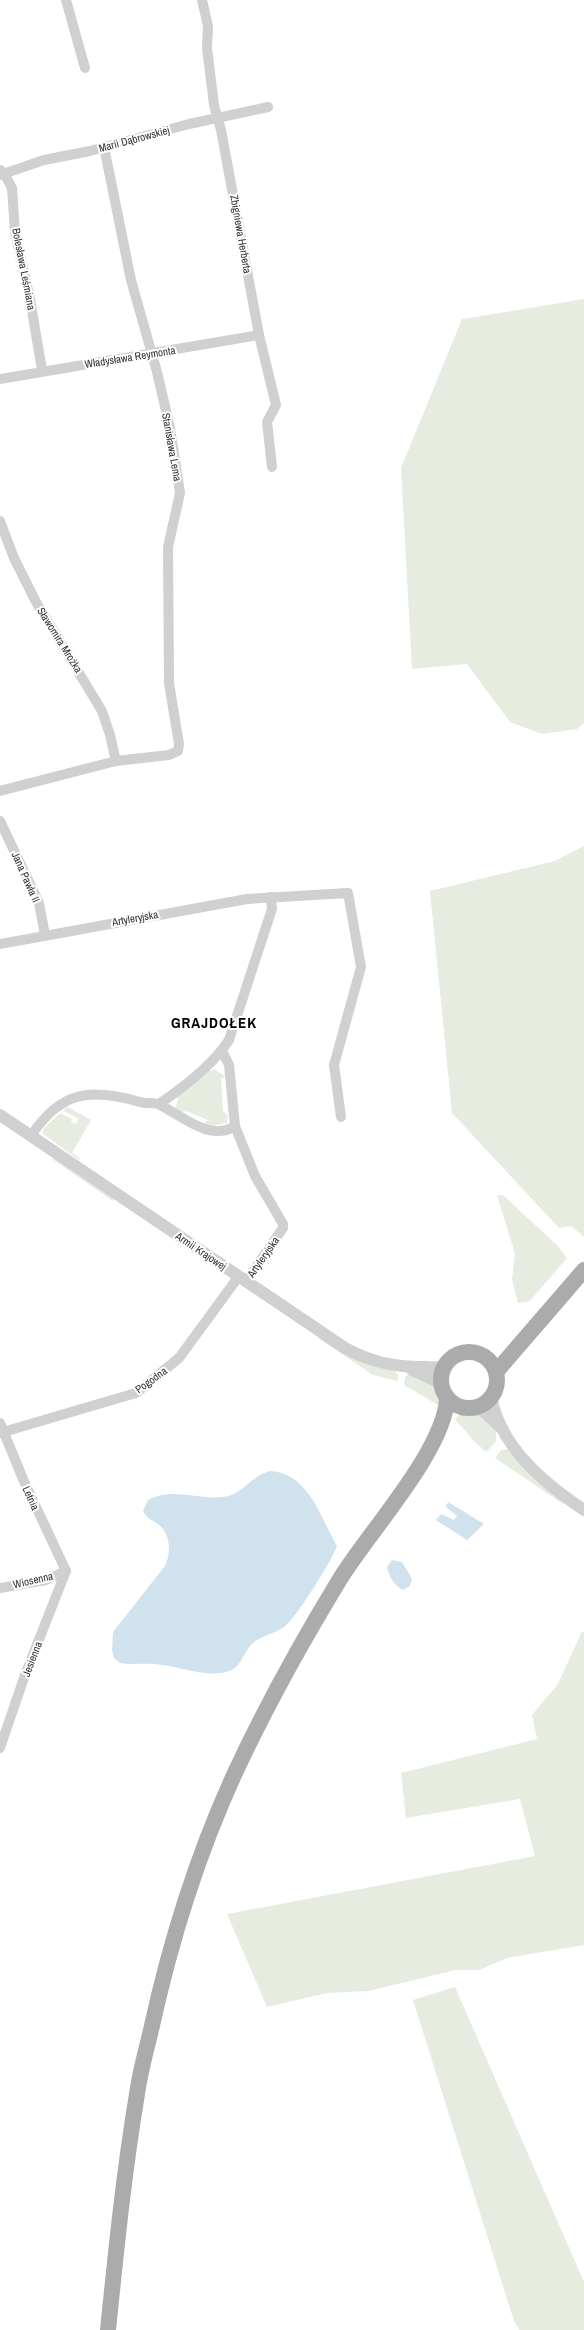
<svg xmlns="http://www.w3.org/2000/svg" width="584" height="2330" viewBox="0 0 584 2330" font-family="'Archivo Narrow',sans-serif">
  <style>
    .green { fill: #e6ecdf }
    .water { fill: #cfe2ee }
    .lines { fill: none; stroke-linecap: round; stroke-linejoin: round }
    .minor { stroke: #d0d0d0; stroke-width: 10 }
    .tertiary { stroke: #d0d0d0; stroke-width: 12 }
    .primary { stroke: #ababab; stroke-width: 16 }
    .labels { text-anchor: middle; stroke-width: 4; stroke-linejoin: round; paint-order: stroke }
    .street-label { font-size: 11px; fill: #333; stroke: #fff }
    .district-label { font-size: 15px; font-weight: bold; letter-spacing: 1px; fill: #000; stroke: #fff }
  </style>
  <rect width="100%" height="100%" fill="#fff"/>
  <g class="green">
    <polygon points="584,299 584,723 577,729 542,734 510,722 467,664 412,669 401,468 462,319"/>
    <polygon points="584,846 584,1237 571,1226 559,1228 452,1113 430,891 555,861"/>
    <polygon points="209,1069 211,1071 214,1069 225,1076 224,1078 221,1077 223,1111 228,1115 227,1123 215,1125 214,1127 203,1124 208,1120 186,1111 182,1113 175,1110 178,1099 176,1097"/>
    <polygon points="66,1106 91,1120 72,1153 80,1158 79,1160 42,1133 44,1128 60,1113 72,1119 71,1122 76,1124 79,1119 64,1111"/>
    <polygon points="53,1158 114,1199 113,1201 52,1159"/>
    <polygon points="497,1195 503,1195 558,1246 567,1258 530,1301 518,1303 512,1279 515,1254"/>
    <polygon points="319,1336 394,1370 398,1375 398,1381 373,1375 318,1338"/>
    <polygon points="409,1374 437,1387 442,1397 443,1408 404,1385 405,1377"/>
    <polygon points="470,1412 477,1412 496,1431 496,1442 486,1452 472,1439 455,1419 460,1414"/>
    <polygon points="508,1449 564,1503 563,1504 495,1458 501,1450"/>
    <polygon points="584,1631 584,1945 507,1958 479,1970 455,1970 369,1991 327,1993 267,2007 227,1914 535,1856 520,1799 406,1818 401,1773 537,1739 532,1715 558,1684 581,1633"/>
    <polygon points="455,1987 584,2282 584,2330 519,2330 514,2321 413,2000"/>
  </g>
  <g class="water">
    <path d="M270 1471C309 1473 320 1517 337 1546 333 1559 295 1620 284 1627 274 1634 260 1636 252 1644 243 1652 242 1667 229 1671 205 1679 178 1665 153 1664 142 1663 131 1665 120 1663L114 1658 112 1650 113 1632 165 1566C171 1553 171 1535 159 1525 153 1520 147 1519 143 1511L148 1500C175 1487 195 1500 223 1497 244 1494 249 1477 270 1471Z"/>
    <polygon points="448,1502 484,1524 467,1540 436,1520 441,1514 454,1520 457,1516 446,1507"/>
    <path d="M392 1560 402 1562 412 1579 410 1586 403 1590C394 1585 389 1577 387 1567Z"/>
  </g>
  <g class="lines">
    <g class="minor">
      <polyline points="66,0 85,68"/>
      <polyline points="202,0 208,26 207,48 214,105 221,130 259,335 276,405 267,422 272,467"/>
      <polyline points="0,170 4,173 12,188 15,232 30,299 42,370"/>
      <polyline points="0,175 44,160 90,151 189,124 268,107"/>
      <polyline points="0,379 259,335"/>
      <polyline points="0,521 14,558 36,602 102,711 110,735 116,761"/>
      <polyline points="0,791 116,761 169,755 178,751 179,744 169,683 168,547 180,493 170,428 157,372 131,280 104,147"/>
      <polyline points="0,821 39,903 45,935"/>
      <polyline points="0,944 247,899 348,893 361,967 334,1065 341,1117"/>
      <polyline points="222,1051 229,1065 235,1126 255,1176 283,1224 283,1228 246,1281"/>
      <path d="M159 1104C184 1087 213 1065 229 1040L272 909 271 897"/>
      <path d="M31 1136C61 1090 91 1088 140 1102 146 1104 155 1102 160 1105 182 1116 210 1142 235 1126"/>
      <polyline points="0,1423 23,1479 66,1571"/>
      <polyline points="0,1433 136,1393 179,1358 239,1276"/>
      <polyline points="0,1588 46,1580 66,1571"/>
      <polyline points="0,1748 25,1675 66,1571"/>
    </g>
    <g class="tertiary">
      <path d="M0 1115 345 1348C370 1362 394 1367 423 1367 431 1367 437 1369 444 1366"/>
      <polyline points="412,1370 441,1383"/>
      <path d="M491 1397C501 1448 544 1483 584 1510"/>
      <polyline points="476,1407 482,1410 501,1428"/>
    </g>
    <g class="primary">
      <circle cx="469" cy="1380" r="28"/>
      <polyline points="496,1372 584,1270"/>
      <path d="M108 2330C116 2251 124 2172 137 2094 140 2072 146 2051 151 2030 170 1943 197 1856 234 1775 265 1708 301 1643 340 1579 368 1533 445 1450 447 1398"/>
    </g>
  </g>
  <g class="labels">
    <g class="street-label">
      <text transform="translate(134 139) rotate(-15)" y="4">Marii Dąbrowskiej</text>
      <text transform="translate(241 234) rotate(80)" y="4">Zbigniewa Herberta</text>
      <text transform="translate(24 269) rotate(79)" y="4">Bolesława Leśmiana</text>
      <text transform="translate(130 357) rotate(-9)" y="4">Władysława Reymonta</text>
      <text transform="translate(172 447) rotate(80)" y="4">Stanisława Lema</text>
      <text transform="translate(60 640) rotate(58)" y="4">Sławomira Mrożka</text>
      <text transform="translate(26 877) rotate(66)" y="4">Jana Pawła II</text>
      <text transform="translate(135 918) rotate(-10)" y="4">Artyleryjska</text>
      <text transform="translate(201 1251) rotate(34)" y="4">Armii Krajowej</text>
      <text transform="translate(263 1257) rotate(-55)" y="4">Artyleryjska</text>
      <text transform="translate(151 1380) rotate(-36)" y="4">Pogodna</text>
      <text transform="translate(31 1498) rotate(66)" y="4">Letnia</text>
      <text transform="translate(33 1580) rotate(-13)" y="4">Wiosenna</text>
      <text transform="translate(32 1659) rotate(-69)" y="4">Jesienna</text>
    </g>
    <g class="district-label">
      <text x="214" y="1028">GRAJDOŁEK</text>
    </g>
  </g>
</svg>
